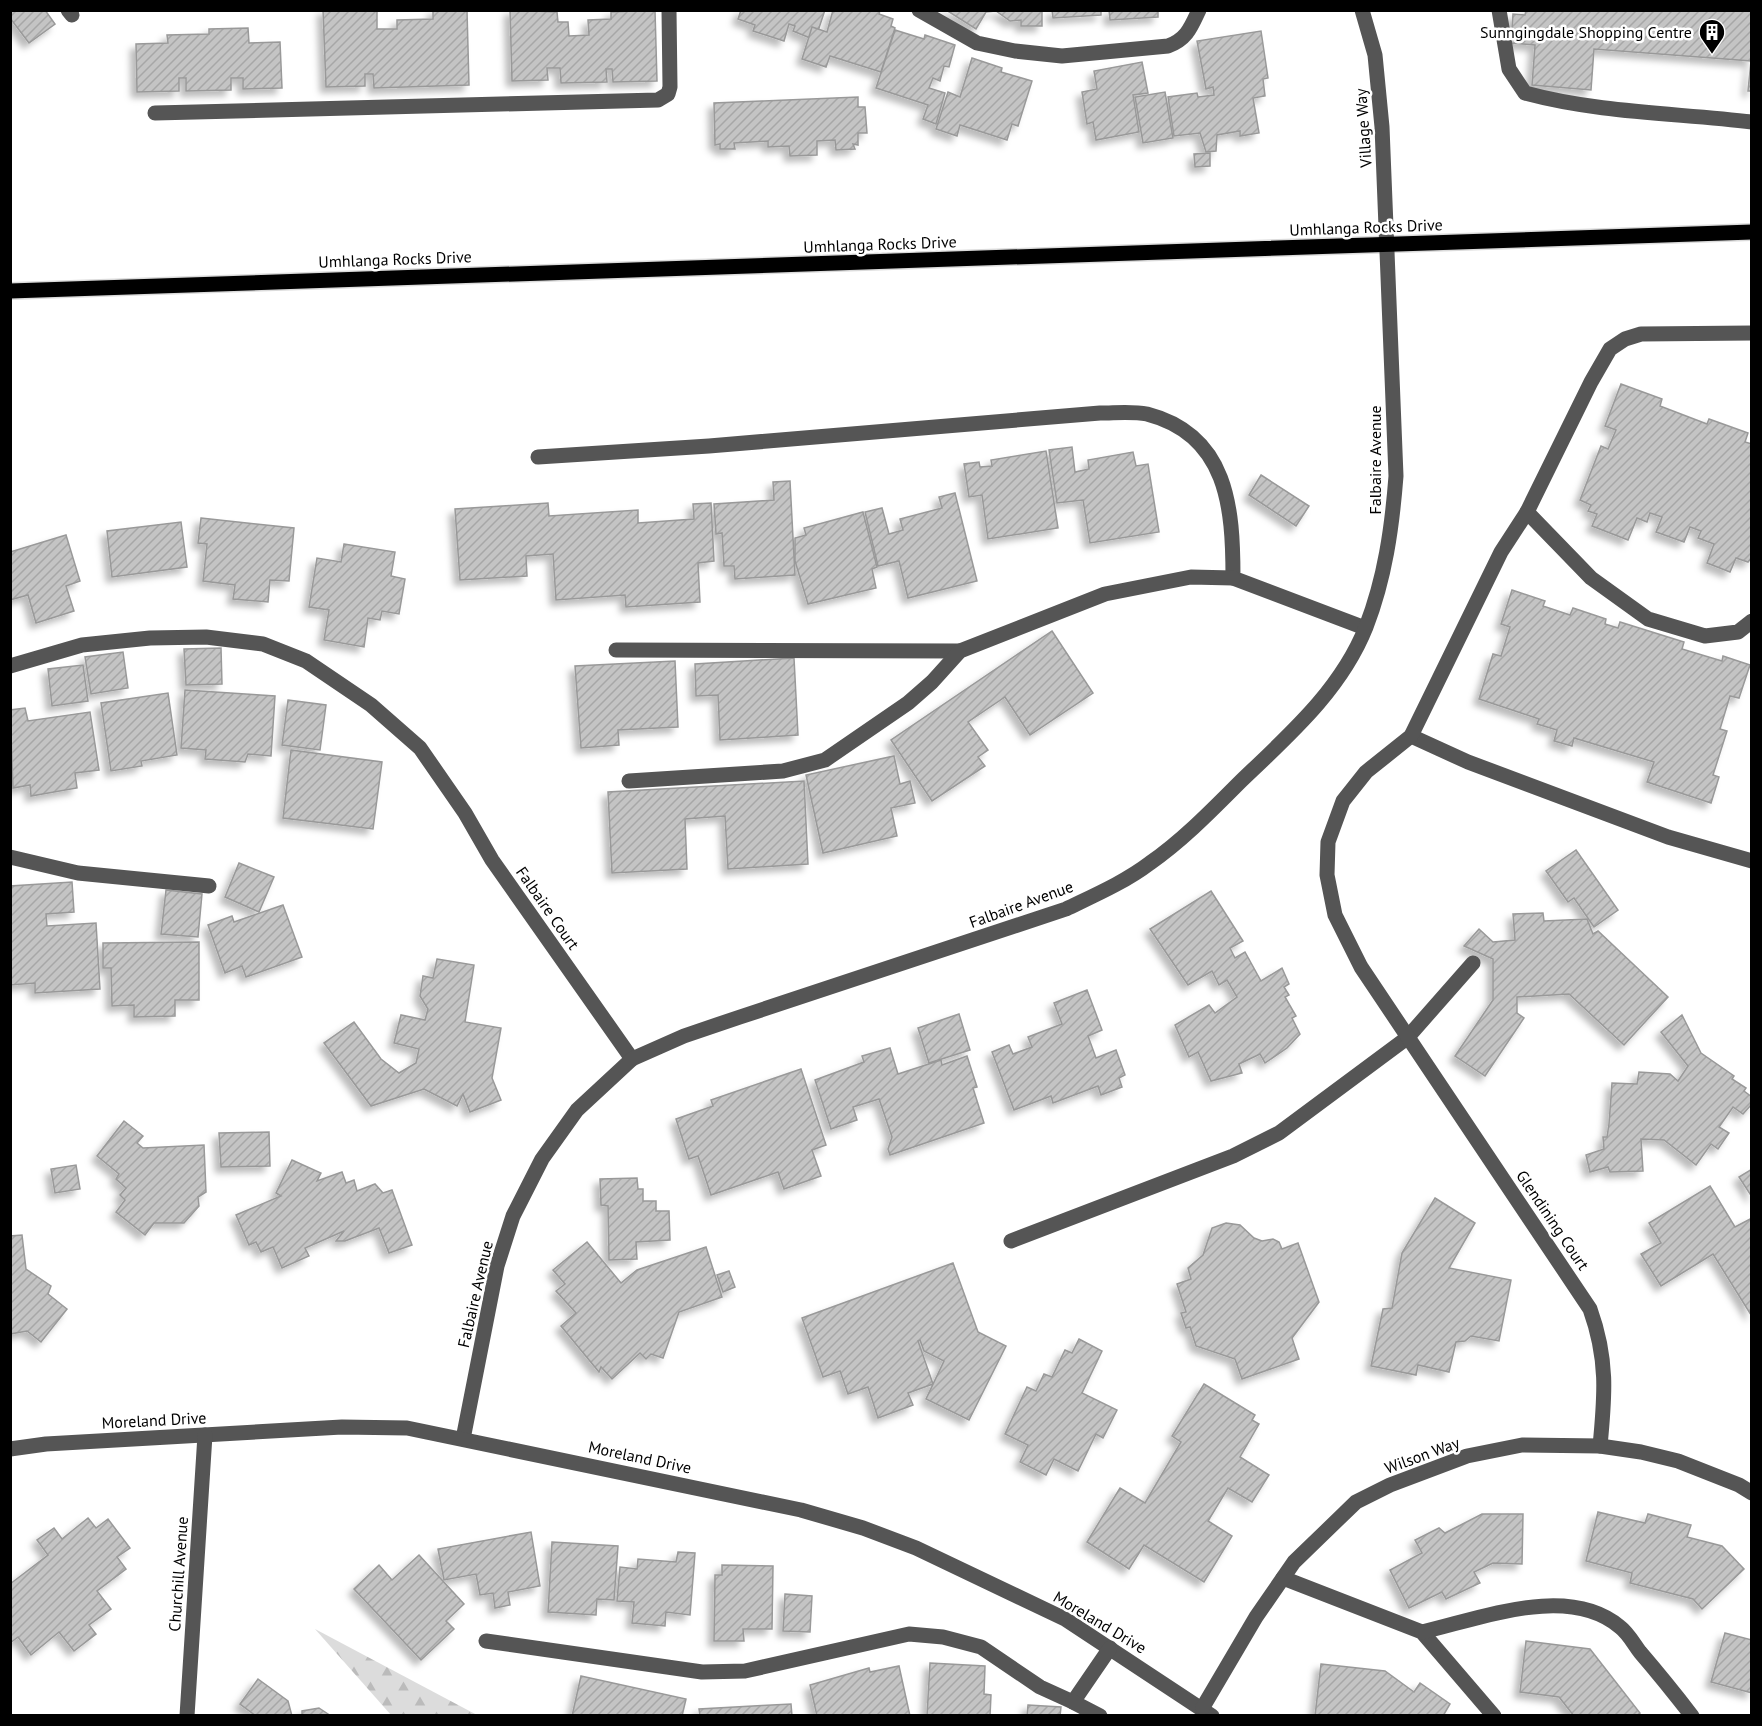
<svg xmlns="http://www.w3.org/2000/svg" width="1762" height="1726" viewBox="0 0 1762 1726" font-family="'PT Sans',sans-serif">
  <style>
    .forest { fill: url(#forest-firs) }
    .building { fill: url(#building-hatch); stroke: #999; stroke-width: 1.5; filter: url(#shadow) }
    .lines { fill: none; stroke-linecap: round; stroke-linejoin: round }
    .major-casing { stroke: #dbdbdb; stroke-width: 18 }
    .minor { stroke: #555; stroke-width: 15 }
    .major { stroke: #000; stroke-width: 15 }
    .labels { text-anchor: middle; stroke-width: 5; stroke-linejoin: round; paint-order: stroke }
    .poi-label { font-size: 16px; fill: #000; stroke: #fff; text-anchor: end }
    .street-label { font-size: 16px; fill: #000; stroke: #fff }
  </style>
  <defs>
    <pattern id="forest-firs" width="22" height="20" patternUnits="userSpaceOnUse" patternTransform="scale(1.5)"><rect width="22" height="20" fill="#dcdcdc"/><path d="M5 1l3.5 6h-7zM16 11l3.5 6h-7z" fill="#bbb"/></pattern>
    <pattern id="building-hatch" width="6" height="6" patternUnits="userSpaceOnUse" patternTransform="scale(1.5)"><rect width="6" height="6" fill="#c4c4c4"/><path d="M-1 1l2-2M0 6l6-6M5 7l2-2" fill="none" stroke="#a7a7a7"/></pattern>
    <filter id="shadow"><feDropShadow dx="-5.5" dy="5.5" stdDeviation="3" flood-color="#0004"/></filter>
  </defs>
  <rect width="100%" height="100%" fill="#fff"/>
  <polygon class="forest" points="315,1629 477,1715 391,1715"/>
  <g class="building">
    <polygon points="10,10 45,10 55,24 29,43 10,18"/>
    <polygon points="323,10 377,10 377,29 397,29 397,20 433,19 433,10 467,10 469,85 374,88 373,74 365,74 365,86 326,87"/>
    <polygon points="510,10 557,12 558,22 568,22 569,36 589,35 588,20 611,19 611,12 655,10 657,81 613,82 612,69 606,69 607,82 561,83 560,68 547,68 548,80 512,81"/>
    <polygon points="741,10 825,10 815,40 793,31 795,26 789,24 784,41 753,31 755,25 738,19"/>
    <polygon points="833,10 880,10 879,14 893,19 891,26 895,28 881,72 830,56 826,67 802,59 812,27 827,32"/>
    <polygon points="946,10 1042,10 1042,26 1021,26 1021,20 1010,21 996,11 986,12 976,29"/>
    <polygon points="1052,10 1101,10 1101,15 1053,18"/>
    <polygon points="1109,10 1158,10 1158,17 1110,20"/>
    <polygon points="1526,10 1752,10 1752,91 1748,91 1751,61 1594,49 1591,90 1532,85 1535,45 1511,43 1513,14 1525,15"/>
    <polygon points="248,28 249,43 280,42 282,88 243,89 243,78 231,78 231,90 186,91 186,78 179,78 179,91 137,92 136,44 168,43 167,35 209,34 209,29"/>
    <polygon points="895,30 924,39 925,35 955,45 949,67 944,66 940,81 933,78 929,88 945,93 936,124 923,119 928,105 876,88"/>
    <polygon points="1261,31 1268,78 1263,79 1265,96 1253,98 1259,133 1240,136 1240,131 1217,135 1216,151 1206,152 1200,133 1174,136 1168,97 1197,93 1198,97 1214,95 1213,87 1206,89 1197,41"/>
    <polygon points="972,58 1002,68 1001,72 1032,81 1018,126 1012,124 1007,140 960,125 957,136 936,129 948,92 960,97"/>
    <polygon points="1142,62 1148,93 1133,95 1139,132 1096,140 1093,122 1087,124 1082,92 1097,89 1094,71"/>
    <polygon points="1165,92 1173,138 1143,143 1135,97"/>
    <polygon points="858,97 858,107 865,107 867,133 858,133 858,145 853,144 855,149 836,150 835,140 817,141 817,155 790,156 789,146 768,147 768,141 734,143 735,149 720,149 720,144 715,145 714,103"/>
    <polygon points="1210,153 1210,166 1195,167 1194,154"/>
    <polygon points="1621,384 1662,399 1660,406 1707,424 1709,419 1748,433 1745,442 1752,444 1752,557 1748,562 1736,558 1730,572 1707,563 1714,544 1698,538 1701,531 1690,527 1684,542 1656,532 1662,517 1650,513 1647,522 1637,518 1628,540 1592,526 1597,514 1588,511 1591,505 1580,500 1601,446 1608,449 1616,430 1605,426"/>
    <polygon points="1072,447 1075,472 1089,469 1088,460 1133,452 1136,466 1148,464 1159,532 1090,543 1083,500 1057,503 1049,450"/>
    <polygon points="1046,451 1058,528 988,539 982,495 969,497 964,464 979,462 980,467 992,466 991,460"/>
    <polygon points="1261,475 1309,506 1296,526 1249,495"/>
    <polygon points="790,481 795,575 735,579 734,566 724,566 722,533 716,534 714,504 774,500 773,482"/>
    <polygon points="955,493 977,581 908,598 899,561 878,566 865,512 882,508 889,534 903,530 900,519 942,508 939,497"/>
    <polygon points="548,503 549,516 638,510 638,523 694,519 693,504 711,503 714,561 698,563 700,602 626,607 625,595 556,600 553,554 526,556 527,576 460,580 455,509"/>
    <polygon points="863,512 877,567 872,569 876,588 808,604 795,561 795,538 806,535 804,528"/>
    <polygon points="201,518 294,528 289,581 270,580 268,602 233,599 235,585 203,581 207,544 198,543"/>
    <polygon points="181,522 187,567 112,577 107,531"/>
    <polygon points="66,535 80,581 66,586 74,611 36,623 28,595 10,600 10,552"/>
    <polygon points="344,544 395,552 391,576 405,579 399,614 382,611 380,620 368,618 364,647 324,640 329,610 309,607 317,558 341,562"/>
    <polygon points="1512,590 1545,601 1543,606 1570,615 1573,608 1606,619 1605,624 1618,628 1620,622 1684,642 1682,649 1722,661 1723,656 1750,665 1739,698 1730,696 1720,729 1727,731 1713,775 1719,777 1711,803 1647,782 1654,762 1574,738 1572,746 1554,741 1557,730 1537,724 1539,719 1479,699 1493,654 1501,656 1510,627 1501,624"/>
    <polygon points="1052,631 1093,693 1030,735 1005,697 968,722 988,750 978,757 985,766 932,801 891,740"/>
    <polygon points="221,648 222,684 186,685 184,649"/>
    <polygon points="123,652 128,688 91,694 85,657"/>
    <polygon points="794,658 798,735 720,740 718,695 696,696 695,664"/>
    <polygon points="675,661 678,727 618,730 619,745 581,748 575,666"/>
    <polygon points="83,665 88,701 52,706 48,669"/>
    <polygon points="185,690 275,696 271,756 248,754 245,762 205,759 206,750 181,748"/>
    <polygon points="168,693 177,755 141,761 142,766 111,771 101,703"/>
    <polygon points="288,700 326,705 320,750 282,745"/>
    <polygon points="25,708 28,721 90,712 99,770 75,773 77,788 31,796 30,785 13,788 10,710"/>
    <polygon points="291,750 382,762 373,829 283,818"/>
    <polygon points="894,756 900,784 910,781 915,803 891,808 897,836 823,853 806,775"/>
    <polygon points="804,781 808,864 728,869 725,816 685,819 687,869 612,873 608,792"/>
    <polygon points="1576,850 1618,910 1594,927 1574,898 1568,902 1546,871"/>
    <polygon points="239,863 274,877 259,912 225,897"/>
    <polygon points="72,882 74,912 46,914 47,926 96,923 100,989 35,993 35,983 10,985 10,886"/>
    <polygon points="166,890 202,894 198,937 161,934"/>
    <polygon points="1211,891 1243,941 1230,948 1235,958 1245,952 1261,981 1282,968 1289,984 1284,987 1289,995 1285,997 1296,1016 1292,1018 1300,1034 1287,1048 1265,1063 1260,1054 1239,1064 1242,1073 1211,1081 1198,1052 1189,1057 1175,1025 1209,1005 1215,1013 1237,997 1227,980 1219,985 1212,971 1188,985 1150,929"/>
    <polygon points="283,905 302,957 246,977 242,966 225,973 208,925 232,916 234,922"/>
    <polygon points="1543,913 1544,921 1587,919 1593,934 1598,931 1668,997 1624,1045 1569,994 1517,997 1517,1013 1524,1018 1485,1076 1455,1056 1493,1000 1493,959 1464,946 1479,929 1493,942 1515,940 1513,914"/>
    <polygon points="199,942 199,1000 175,1000 175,1016 134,1017 134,1005 112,1006 111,968 103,968 103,943"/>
    <polygon points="437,959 474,965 465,1022 501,1028 492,1078 501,1100 470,1112 463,1094 457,1106 424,1089 371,1106 324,1043 354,1022 381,1059 399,1073 416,1063 419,1049 394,1043 401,1015 425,1020 428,1009 420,996 423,976 433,978"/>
    <polygon points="1087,990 1102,1030 1088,1036 1096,1058 1116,1050 1125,1075 1119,1078 1122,1087 1101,1095 1098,1086 1053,1103 1051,1096 1014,1110 992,1052 1009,1045 1013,1054 1032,1047 1028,1037 1062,1024 1054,1003"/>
    <polygon points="959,1014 970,1050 929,1063 918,1028"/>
    <polygon points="1682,1015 1701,1053 1734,1076 1732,1079 1746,1088 1744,1091 1752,1097 1752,1104 1743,1114 1733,1107 1719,1127 1729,1133 1718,1149 1711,1144 1696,1165 1664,1140 1641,1139 1643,1171 1610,1172 1608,1167 1590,1172 1586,1155 1604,1149 1603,1137 1607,1137 1609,1124 1612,1083 1637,1084 1639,1072 1670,1074 1678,1081 1688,1066 1661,1032"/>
    <polygon points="890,1048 898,1074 941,1060 942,1065 967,1056 977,1087 973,1088 984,1123 890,1155 888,1149 892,1137 879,1099 853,1107 857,1120 831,1129 815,1080 864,1062 862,1056"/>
    <polygon points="801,1069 826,1145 812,1150 821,1176 784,1189 778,1172 711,1195 698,1156 689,1159 676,1119 713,1106 711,1100"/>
    <polygon points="124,1121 143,1136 137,1143 143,1148 204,1145 206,1192 198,1197 199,1206 184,1223 154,1223 145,1235 116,1212 125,1200 120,1195 126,1188 116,1179 119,1174 97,1156"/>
    <polygon points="269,1132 270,1166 221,1167 219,1133"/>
    <polygon points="292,1160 321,1173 317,1181 342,1172 346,1183 354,1180 357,1191 375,1184 383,1193 392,1190 412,1245 389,1253 379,1228 345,1241 336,1241 344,1231 305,1248 309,1256 282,1268 273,1247 261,1252 256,1242 249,1245 236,1215 281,1196 276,1193"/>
    <polygon points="76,1165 80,1189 55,1193 51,1169"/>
    <polygon points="1752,1169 1752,1197 1739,1177"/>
    <polygon points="637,1178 638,1189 643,1189 643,1201 656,1201 656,1211 669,1211 670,1240 636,1242 637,1259 609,1260 608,1206 601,1205 600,1179"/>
    <polygon points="1710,1186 1735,1227 1752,1218 1751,1315 1713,1254 1661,1286 1641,1254 1661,1243 1649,1223"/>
    <polygon points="1435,1198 1475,1223 1449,1268 1511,1280 1499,1341 1471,1336 1465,1341 1456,1342 1449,1372 1418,1365 1416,1375 1371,1366 1383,1309 1392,1308 1402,1253"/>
    <polygon points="1226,1223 1240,1225 1254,1238 1262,1241 1273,1239 1279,1242 1282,1249 1298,1243 1319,1302 1292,1338 1299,1359 1242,1379 1235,1359 1196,1346 1190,1327 1186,1328 1181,1313 1186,1312 1177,1284 1191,1279 1188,1268 1203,1255 1212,1228"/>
    <polygon points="22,1235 26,1269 51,1286 48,1294 67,1309 41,1342 27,1331 10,1334 10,1236"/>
    <polygon points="587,1242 621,1283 637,1270 706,1247 722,1297 679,1312 663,1358 651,1354 646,1359 640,1353 612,1379 601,1367 599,1372 561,1326 576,1313 556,1291 565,1284 553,1270"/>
    <polygon points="953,1263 978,1332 1006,1346 969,1420 926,1399 944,1361 924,1351 920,1340 918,1341 933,1384 908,1393 913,1405 878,1418 868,1387 848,1394 840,1371 823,1377 802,1318"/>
    <polygon points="729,1271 735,1287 723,1292 717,1275"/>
    <polygon points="1079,1339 1102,1351 1082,1393 1117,1410 1103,1438 1096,1434 1078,1471 1054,1459 1046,1475 1020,1462 1028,1445 1005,1434 1027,1387 1036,1391 1044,1374 1052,1377 1065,1350 1072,1353"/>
    <polygon points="1204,1384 1255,1415 1252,1420 1259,1424 1240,1457 1269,1475 1252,1502 1228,1488 1208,1521 1232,1536 1204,1582 1144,1545 1129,1569 1087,1542 1120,1488 1145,1503 1181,1442 1172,1436"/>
    <polygon points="1598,1512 1645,1523 1648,1514 1691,1525 1687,1537 1722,1546 1744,1569 1702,1609 1693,1599 1630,1583 1632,1573 1586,1561"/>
    <polygon points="1482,1514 1523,1514 1522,1564 1493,1563 1474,1572 1480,1583 1446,1599 1442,1592 1409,1608 1390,1570 1422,1553 1415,1540 1439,1528 1445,1533"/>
    <polygon points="88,1518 96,1528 108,1519 130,1548 117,1557 126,1569 97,1591 111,1609 89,1625 96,1634 74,1651 59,1632 31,1655 18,1637 10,1643 10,1584 48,1555 37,1540 54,1528 62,1539"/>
    <polygon points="531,1532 540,1586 508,1592 510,1605 495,1608 493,1593 480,1595 476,1574 444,1580 438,1549"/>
    <polygon points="552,1542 618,1546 614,1600 597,1599 596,1615 548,1612"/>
    <polygon points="678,1552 695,1553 690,1615 666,1612 665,1626 632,1623 634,1602 617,1601 620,1567 637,1569 638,1559 676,1562"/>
    <polygon points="419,1555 464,1604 446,1621 454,1629 421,1660 354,1589 379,1565 392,1580"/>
    <polygon points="722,1565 773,1566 772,1629 743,1629 744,1641 714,1641 715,1575 722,1575"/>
    <polygon points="785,1594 812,1596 810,1632 783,1631"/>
    <polygon points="1725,1633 1752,1640 1752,1693 1711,1682"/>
    <polygon points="1526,1641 1590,1649 1640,1713 1636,1716 1574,1716 1559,1697 1520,1692"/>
    <polygon points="930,1663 985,1666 984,1694 991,1695 990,1716 927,1716"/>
    <polygon points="1321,1664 1385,1671 1414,1692 1420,1683 1450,1704 1443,1716 1315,1716"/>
    <polygon points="899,1666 910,1716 817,1716 810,1685 869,1668 870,1672"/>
    <polygon points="581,1676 686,1699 682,1716 572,1716"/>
    <polygon points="258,1679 288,1701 292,1716 256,1716 240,1704"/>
    <polygon points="791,1704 792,1716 700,1716 699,1709"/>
    <polygon points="1028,1705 1061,1707 1060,1716 1027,1716"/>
    <polygon points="319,1708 331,1716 302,1716 302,1711"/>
  </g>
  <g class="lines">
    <g class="major-casing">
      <polyline id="major" points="10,291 1752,232"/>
    </g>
    <g class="minor">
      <polyline points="68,10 72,15"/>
      <path d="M919 10 977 43 1015 51 1062 56 1168 46C1187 39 1191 27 1199 10"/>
      <path d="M1499 10 1509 69 1525 93C1599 113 1676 113 1752 122"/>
      <polyline points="155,113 658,100 668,94 670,87 669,10"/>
      <path d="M538 457 709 446 1100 413C1115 413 1132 411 1147 414 1228 435 1233 508 1233 578L1365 628"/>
      <polyline points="1527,512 1591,578 1648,619 1705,636 1738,632 1752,621"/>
      <polyline points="616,650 960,651"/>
      <polyline points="10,666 82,645 150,638 206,637 263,644 306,661 371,705 420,748 465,813 492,860 632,1059"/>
      <polyline points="1411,736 1468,762 1668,837 1752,861"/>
      <polyline points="629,781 783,771 825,760 908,703 932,682 960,651 1105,594 1191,577 1233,578"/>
      <polyline points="10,857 78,873 209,886"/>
      <polyline points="1011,1241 1233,1156 1279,1133 1407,1038 1473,963"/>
      <path d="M463 1439 497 1266 513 1216 542 1159 577 1110 632 1059 684 1036 740 1017 1066 909C1095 895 1125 882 1150 863 1183 840 1212 810 1241 781 1289 735 1341 690 1366 627 1385 578 1392 528 1396 476L1382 127 1375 55 1362 10"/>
      <path d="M1600 1446C1605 1395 1608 1359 1590 1309L1361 967 1335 915 1327 875 1328 842 1343 801 1366 772 1411 736 1501 552 1527 512 1591 382 1610 349 1625 339 1641 334 1752 333"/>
      <polyline points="10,1449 46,1444 342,1427 407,1428 801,1510 863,1528 916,1548 1065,1619 1212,1716"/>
      <polyline points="1283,1578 1422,1632 1494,1716"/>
      <path d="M1422 1632C1480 1619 1568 1583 1620 1627 1628 1633 1634 1644 1640 1652 1658 1673 1675 1694 1692 1716"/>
      <polyline points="486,1641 702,1672 745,1671 909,1634 943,1637 981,1647 1040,1687 1073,1702 1110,1648"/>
      <polyline points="1073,1702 1100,1716"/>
      <polyline points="1203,1707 1256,1617 1294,1562 1356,1502 1390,1485 1467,1456 1522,1445 1600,1446 1641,1452 1678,1461 1739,1485 1752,1493"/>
      <polyline points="187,1716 205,1435"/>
    </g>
    <use href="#major" class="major"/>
  </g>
  <defs>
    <g id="building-pin" transform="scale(1.35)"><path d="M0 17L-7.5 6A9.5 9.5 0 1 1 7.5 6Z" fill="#000" stroke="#fff"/><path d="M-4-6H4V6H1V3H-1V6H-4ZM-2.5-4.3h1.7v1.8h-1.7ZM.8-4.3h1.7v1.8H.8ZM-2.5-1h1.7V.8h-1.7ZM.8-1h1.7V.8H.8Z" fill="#fff"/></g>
  </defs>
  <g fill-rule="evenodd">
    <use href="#building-pin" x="1712" y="32"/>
  </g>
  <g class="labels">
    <g class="poi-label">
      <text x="1692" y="38">Sunngingdale Shopping Centre</text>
    </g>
    <g class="street-label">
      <text transform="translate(1363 128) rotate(-94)" y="6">Village Way</text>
      <text transform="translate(1366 227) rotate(-2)" y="6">Umhlanga Rocks Drive</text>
      <text transform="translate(880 244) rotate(-2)" y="6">Umhlanga Rocks Drive</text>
      <text transform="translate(395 259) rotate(-2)" y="6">Umhlanga Rocks Drive</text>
      <text transform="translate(1375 460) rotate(-90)" y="6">Falbaire Avenue</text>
      <text transform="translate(1021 904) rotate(-20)" y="6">Falbaire Avenue</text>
      <text transform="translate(548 908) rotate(55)" y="6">Falbaire Court</text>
      <text transform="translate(1553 1220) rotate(56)" y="6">Glendining Court</text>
      <text transform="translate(475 1294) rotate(-77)" y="6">Falbaire Avenue</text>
      <text transform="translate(154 1420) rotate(-3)" y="6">Moreland Drive</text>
      <text transform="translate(1422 1455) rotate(-20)" y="6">Wilson Way</text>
      <text transform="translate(640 1457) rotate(12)" y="6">Moreland Drive</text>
      <text transform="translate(178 1574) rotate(-86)" y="6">Churchill Avenue</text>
      <text transform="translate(1100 1622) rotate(31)" y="6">Moreland Drive</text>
    </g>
  </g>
  <rect width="1762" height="1726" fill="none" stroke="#000000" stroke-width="24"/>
</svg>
